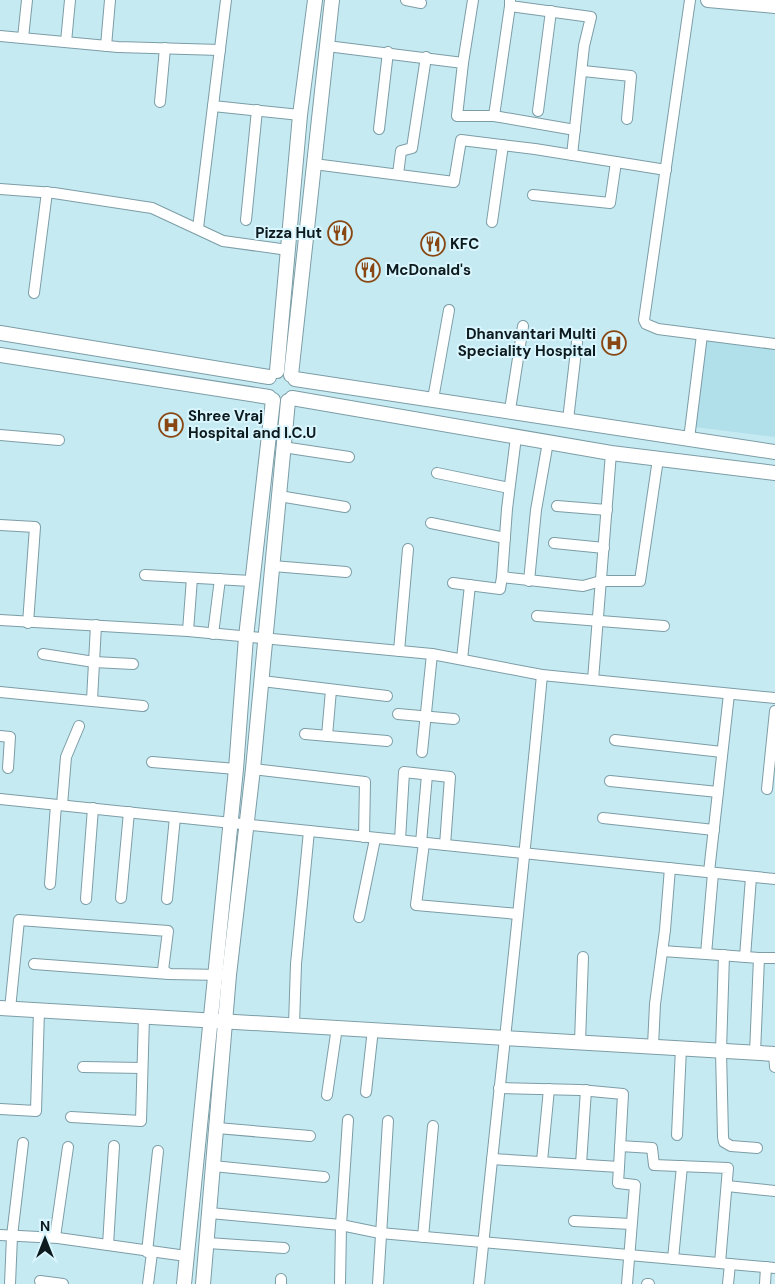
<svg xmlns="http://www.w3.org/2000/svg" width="775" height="1284" viewBox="0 0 775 1284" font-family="'DM Sans',sans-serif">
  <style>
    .built { fill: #b1dfea }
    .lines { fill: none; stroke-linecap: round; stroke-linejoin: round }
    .street-casing { stroke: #7c9da6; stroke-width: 12 }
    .secondary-casing { stroke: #7c9da6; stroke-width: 16 }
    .street { stroke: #fff; stroke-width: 10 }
    .secondary { stroke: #fff; stroke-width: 14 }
    .labels { text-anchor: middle; stroke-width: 4; stroke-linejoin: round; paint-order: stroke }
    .poi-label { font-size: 15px; font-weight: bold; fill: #0e1b1e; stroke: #d9f5fd; text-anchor: start }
  </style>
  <rect width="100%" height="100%" fill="#c6eaf2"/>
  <polygon class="built" points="706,339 775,348 775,437 695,427"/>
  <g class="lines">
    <g class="street-casing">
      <g id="street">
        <polyline points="406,0 421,3"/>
        <polyline points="510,0 510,6 591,17 584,46 572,155"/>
        <polyline points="690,0 644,320 646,324 658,329 775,344"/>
        <polyline points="0,36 118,47 220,50"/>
        <polyline points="23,38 27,0"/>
        <polyline points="66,42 70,0"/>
        <polyline points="106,46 110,0"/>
        <polyline points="327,46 463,63 457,116 494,116 575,130"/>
        <polyline points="463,63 473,0"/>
        <polyline points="583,71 631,76 627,119"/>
        <polyline points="160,102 165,48"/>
        <polyline points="213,106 300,115"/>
        <polyline points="538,111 551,11"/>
        <polyline points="494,116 510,6"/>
        <polyline points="379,129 388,52"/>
        <polyline points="314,164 454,182 461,140 535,149 666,170"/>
        <polyline points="398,174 401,151 412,148 426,57"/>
        <polyline points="0,189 54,193 152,208 223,241 288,250"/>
        <polyline points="533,195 610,203 616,162"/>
        <polyline points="246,220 257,110"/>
        <polyline points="492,222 503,145"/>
        <polyline points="198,228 226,0"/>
        <polyline points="34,293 47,192"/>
        <polyline points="433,399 449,310"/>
        <polyline points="510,410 523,326"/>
        <polyline points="568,420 577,342"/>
        <polyline points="0,435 59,440"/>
        <polyline points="516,437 507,509 502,577 583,586 601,581 640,581 658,459"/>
        <polyline points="689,439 702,335"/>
        <polyline points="283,447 349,457"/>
        <polyline points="437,473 509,488"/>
        <polyline points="279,496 345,507"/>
        <polyline points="557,506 607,510"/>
        <polyline points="431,523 505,538"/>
        <polyline points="0,525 35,527 28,623"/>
        <polyline points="554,543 604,548"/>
        <polyline points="273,566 346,572"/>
        <polyline points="145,575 251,581"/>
        <polyline points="529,581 536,510 548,442"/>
        <polyline points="453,583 500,589 502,577"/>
        <polyline points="537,616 664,626"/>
        <polyline points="0,620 188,631 432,654 542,675 775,698"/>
        <polyline points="188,631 192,578"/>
        <polyline points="213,634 220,579"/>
        <polyline points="399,651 408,549"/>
        <polyline points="43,654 94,662 133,664"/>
        <polyline points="462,659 470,585"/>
        <polyline points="593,680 611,453"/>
        <polyline points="262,681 387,696"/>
        <polyline points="0,692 143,706"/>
        <polyline points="92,700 96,625"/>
        <polyline points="398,714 454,719"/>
        <polyline points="305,734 387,741"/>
        <polyline points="0,736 10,737 8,768"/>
        <polyline points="327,736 331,690"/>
        <polyline points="615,740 722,752"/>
        <polyline points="422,752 432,654"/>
        <polyline points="152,762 236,769"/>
        <polyline points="253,769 365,782 364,837"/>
        <polyline points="610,781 718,792"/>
        <polyline points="767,789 775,711"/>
        <polyline points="0,799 775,879"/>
        <polyline points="62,805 66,757 79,726"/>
        <polyline points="603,818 714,830"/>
        <polyline points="400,840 404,772 450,777 445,845"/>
        <polyline points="421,843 427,775"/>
        <polyline points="424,843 416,905 518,914"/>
        <polyline points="709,872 729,694"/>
        <polyline points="713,873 706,954 759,958 755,1053"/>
        <polyline points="50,884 56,805"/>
        <polyline points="121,898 129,812"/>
        <polyline points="86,899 93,808"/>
        <polyline points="167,899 175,817"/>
        <polyline points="359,917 375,839"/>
        <polyline points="662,951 706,954"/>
        <polyline points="724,955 721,1051 723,1137 724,1142 731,1146 757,1148"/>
        <polyline points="745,957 751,877"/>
        <polyline points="759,958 775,958"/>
        <polyline points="34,964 169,974"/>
        <polyline points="10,1009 19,920 168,931 163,970 169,974 221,975"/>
        <polyline points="294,1025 296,964 309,831"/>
        <polyline points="580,1042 583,957"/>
        <polyline points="653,1046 655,1004 665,930 670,868"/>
        <polyline points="774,1054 775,1067"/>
        <polyline points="83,1067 142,1068"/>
        <polyline points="366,1092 373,1029"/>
        <polyline points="327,1095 337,1027"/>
        <polyline points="0,1109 36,1111 39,1010"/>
        <polyline points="71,1117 141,1121 144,1016"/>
        <polyline points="217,1128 310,1136"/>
        <polyline points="677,1135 681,1048"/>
        <polyline points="620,1146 652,1148 654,1165 728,1168 720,1263"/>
        <polyline points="492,1159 619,1167 623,1094 580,1090 499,1088"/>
        <polyline points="542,1161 549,1089"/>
        <polyline points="581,1164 586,1090"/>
        <polyline points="213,1166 324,1177"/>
        <polyline points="619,1167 618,1183 635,1185 627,1284"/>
        <polyline points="727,1186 775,1191"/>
        <polyline points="210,1213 341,1225 380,1233 775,1268"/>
        <polyline points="574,1221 631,1224"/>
        <polyline points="0,1235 58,1238 186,1256"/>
        <polyline points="55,1237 68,1147"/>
        <polyline points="423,1237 433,1126"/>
        <polyline points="208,1243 284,1248"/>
        <polyline points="108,1245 114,1146"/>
        <polyline points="147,1252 158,1151"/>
        <polyline points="673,1259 682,1166"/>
        <polyline points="40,1281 63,1284"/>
        <polyline points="10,1284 12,1236 23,1143"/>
        <polyline points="148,1284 152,1253"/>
        <polyline points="281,1284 281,1279"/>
        <polyline points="340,1284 341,1225 348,1120"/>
        <polyline points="378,1284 388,1121"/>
        <path d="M479 1284C500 1081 523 878 542 675"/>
        <polyline points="647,1284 649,1284"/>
        <polyline points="728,1284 730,1264"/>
        <polyline points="765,1284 766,1267"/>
      </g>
    </g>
    <g class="secondary-casing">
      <g id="secondary">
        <polyline points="708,0 775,6"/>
        <polyline points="0,333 269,377"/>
        <polyline points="0,355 269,397"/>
        <polyline points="277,371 300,115 315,0"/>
        <polyline points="291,375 332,0"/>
        <polyline points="295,379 775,452"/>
        <polyline points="292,398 611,453 775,473"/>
        <polyline points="0,1008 775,1054"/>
        <polyline points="184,1284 236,769 246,637 273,400"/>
        <polyline points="203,1284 229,975 253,769 288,401"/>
      </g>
    </g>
    <use href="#street" class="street"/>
    <use href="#secondary" class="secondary"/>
  </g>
  <defs>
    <g id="restaurant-ring" transform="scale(1.25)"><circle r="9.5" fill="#d9f5fd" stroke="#894813" stroke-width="1.5"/><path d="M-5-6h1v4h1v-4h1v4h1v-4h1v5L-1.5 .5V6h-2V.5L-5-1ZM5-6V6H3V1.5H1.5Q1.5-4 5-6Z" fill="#894813"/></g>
    <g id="hospital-ring" transform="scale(1.25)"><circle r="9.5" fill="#d9f5fd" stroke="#894813" stroke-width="1.5"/><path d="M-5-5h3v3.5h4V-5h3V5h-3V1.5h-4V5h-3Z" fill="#894813"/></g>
  </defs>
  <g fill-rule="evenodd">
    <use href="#restaurant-ring" x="340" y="233"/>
    <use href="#restaurant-ring" x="433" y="244"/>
    <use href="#restaurant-ring" x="368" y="270"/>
    <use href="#hospital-ring" x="614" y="343"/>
    <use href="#hospital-ring" x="171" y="425"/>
  </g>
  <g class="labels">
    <g class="poi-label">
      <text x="322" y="238" text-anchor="end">Pizza Hut</text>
      <text x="450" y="249">KFC</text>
      <text x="386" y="275">McDonald's</text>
      <text x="596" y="339" text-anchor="end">Dhanvantari Multi<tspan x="596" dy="17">Speciality Hospital</tspan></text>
      <text x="188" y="421">Shree Vraj<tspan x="188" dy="17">Hospital and I.C.U</tspan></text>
    </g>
  </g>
  <g transform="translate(45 1239)" stroke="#d9f5fd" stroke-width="4" paint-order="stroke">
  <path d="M0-4L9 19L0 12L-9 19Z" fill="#0e1b1e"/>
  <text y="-8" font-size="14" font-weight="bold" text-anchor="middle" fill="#0e1b1e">N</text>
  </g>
</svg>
